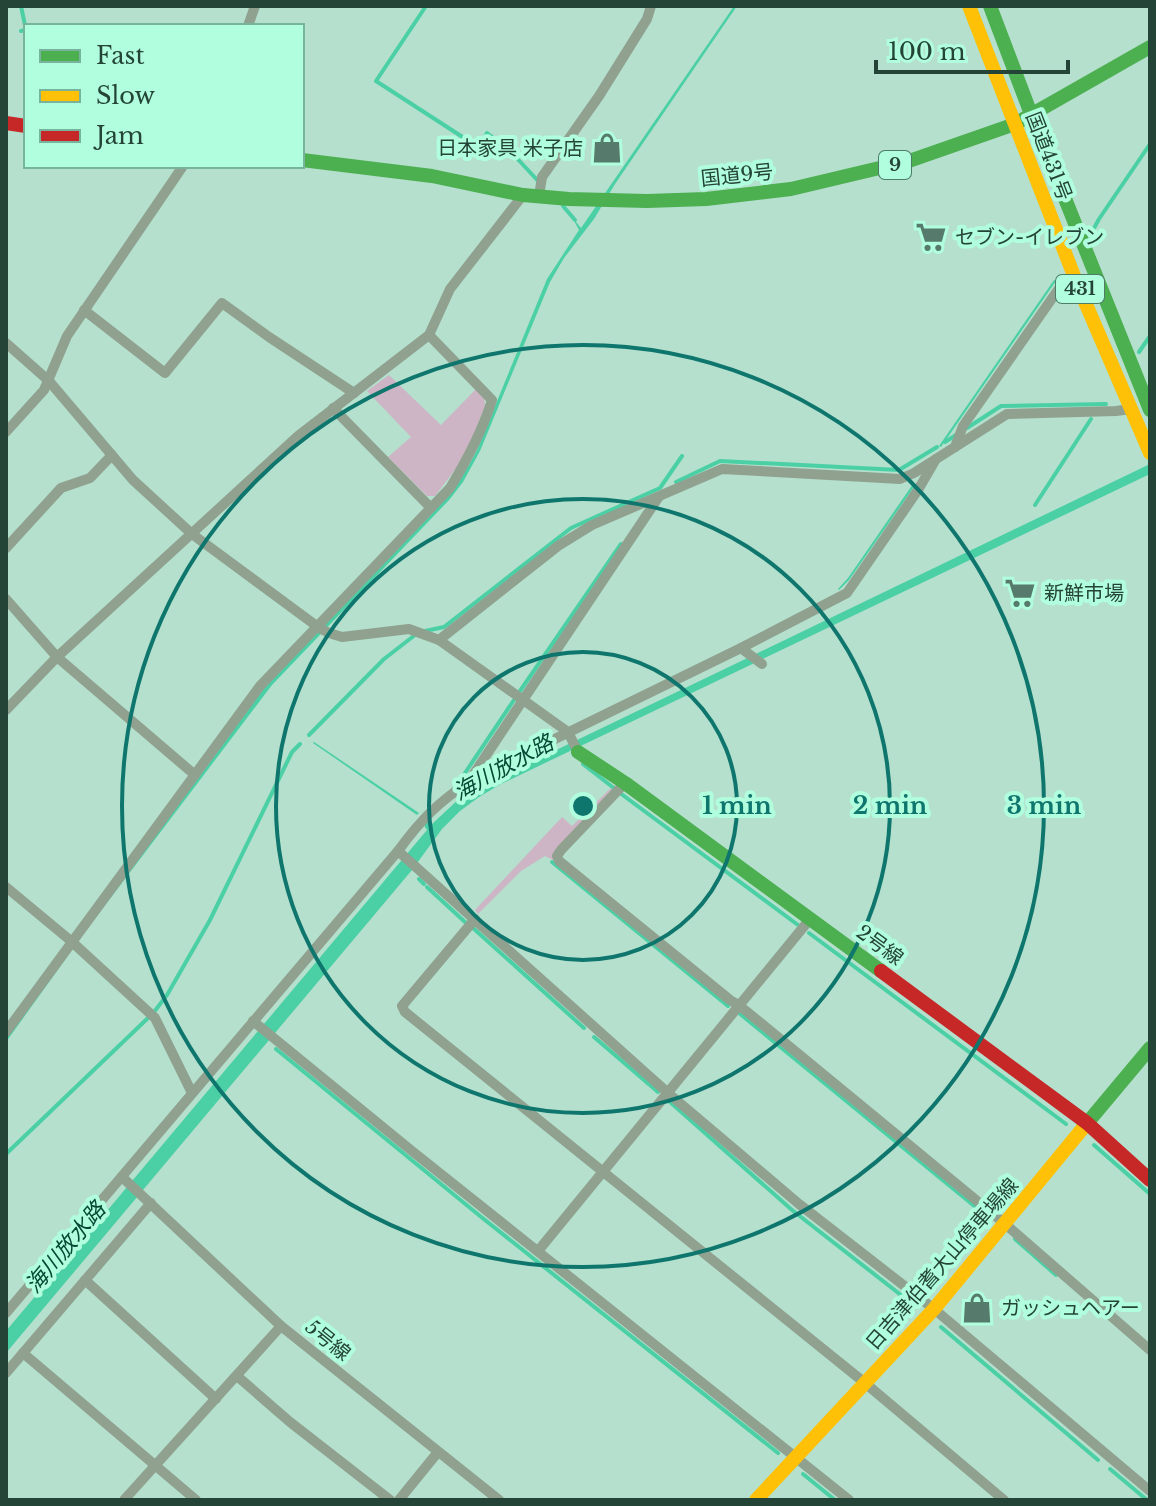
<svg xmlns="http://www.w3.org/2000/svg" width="1156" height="1506" viewBox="0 0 1156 1506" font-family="'Libre Baskerville','Noto Sans JP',serif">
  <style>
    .green { fill: #cdb5c5 }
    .water { fill: #4bd0a6 }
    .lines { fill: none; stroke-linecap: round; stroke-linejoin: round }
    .stream { stroke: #4bd0a6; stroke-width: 4 }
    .street { stroke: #90a190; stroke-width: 10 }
    .fast { stroke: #4caf50; stroke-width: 14 }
    .slow { stroke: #ffc107; stroke-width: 14 }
    .jam { stroke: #c62828; stroke-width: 14 }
    .ring { fill: none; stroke: #0f766e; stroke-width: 4 }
    .labels { text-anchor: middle; stroke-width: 8; stroke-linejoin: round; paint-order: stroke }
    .shield { fill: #b0fedd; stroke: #4e7c69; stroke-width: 2 }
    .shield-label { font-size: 18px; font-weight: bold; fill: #244437 }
    .poi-label { font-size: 20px; fill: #244437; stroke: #b0fedd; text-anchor: start }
    .street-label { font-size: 20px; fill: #244437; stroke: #b0fedd }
    .water-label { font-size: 22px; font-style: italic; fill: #054834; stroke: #b0fedd }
    .centre { fill: #0f766e; stroke: #b0fedd; stroke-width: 4 }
    .ring-label { font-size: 24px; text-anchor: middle; font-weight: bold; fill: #0f766e; stroke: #b0fedd; stroke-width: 8; stroke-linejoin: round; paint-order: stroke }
  </style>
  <rect width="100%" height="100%" fill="#b4e0cd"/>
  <g class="green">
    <polygon points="389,375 441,425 476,389 484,397 485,406 470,444 457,467 435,496 427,496 388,457 411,437 367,391"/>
    <polygon points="614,785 617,787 557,862 545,856 521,871 478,914 475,910 562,817 572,826"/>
  </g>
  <g class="water">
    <polygon points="734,6 737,6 615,184 594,219 564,258 550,282 480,451 463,482 450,499 272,685 87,929 6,1042 6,1038 267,682 469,465 477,450 547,279 579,230 572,217 581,228"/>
    <polygon points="1054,280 1056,281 941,447 939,446"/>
    <polygon points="1150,464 1150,474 501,784 479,797 460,811 442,829 412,870 6,1353 6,1331 427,830 423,824 427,821 431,825 462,796 461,791 465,789 467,793"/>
    <polygon points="913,484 916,484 849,580 839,590 838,589 848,578"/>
    <polygon points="314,742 419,813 417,815 313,743"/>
  </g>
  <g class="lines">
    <g class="stream">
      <polyline points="21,6 26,30 21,31"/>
      <polyline points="426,6 376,81 478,147 487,133 513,154 540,183"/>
      <polyline points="563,206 575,220"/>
      <polyline points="1093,230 1099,219 1150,144"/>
      <polyline points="1139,352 1150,336"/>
      <polyline points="967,428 1001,406 1106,404"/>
      <polyline points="945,442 956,435"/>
      <polyline points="676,482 720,461 899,470 937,447"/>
      <polyline points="1035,505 1091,419"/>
      <polyline points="425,631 444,627 571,528 660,488 682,456"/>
      <polyline points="520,691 621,544"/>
      <polyline points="309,735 384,659 415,635"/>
      <polyline points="583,764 615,789"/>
      <polyline points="465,773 514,700"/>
      <polyline points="620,793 798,925"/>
      <polyline points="552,862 728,1006"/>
      <polyline points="419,879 424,884"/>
      <polyline points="427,887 465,922"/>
      <polyline points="473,928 584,1028"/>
      <polyline points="809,933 1066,1124"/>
      <polyline points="154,1012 167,995 210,920 292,752 300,744"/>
      <polyline points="739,1013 989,1218"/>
      <polyline points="594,1037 658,1092"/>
      <polyline points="276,1049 480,1216 778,1453"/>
      <polyline points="670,1102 792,1210 915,1306"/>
      <polyline points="1094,1145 1150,1194"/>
      <polyline points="6,1154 148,1018"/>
      <polyline points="1015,1239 1056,1275"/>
      <polyline points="941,1327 1098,1460"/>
      <polyline points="1110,1469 1147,1500"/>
      <polyline points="803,1474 835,1500"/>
    </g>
    <g class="street">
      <polyline points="248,26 255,6"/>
      <polyline points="539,196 542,177 599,96 647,19 651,6"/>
      <polyline points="84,310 165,373 222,303 269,337 354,393"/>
      <polyline points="6,343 49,381 133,480 192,534 318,627 329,633 342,637 409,629 439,640 568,732 578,752"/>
      <polyline points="333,408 431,508"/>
      <polyline points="6,432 44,390 67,336 183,166"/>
      <polyline points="955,447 963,426 1060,287"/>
      <polyline points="6,548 61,488 90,478 112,455"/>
      <polyline points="6,599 57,657 195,775"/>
      <polyline points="439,640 558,546 592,525 722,469 900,479 914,473 1007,414 1116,411 1131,409"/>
      <polyline points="741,648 762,664"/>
      <polyline points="6,710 57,657 298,436 429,335 450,289 523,195"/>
      <polyline points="469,781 658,498"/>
      <polyline points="625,783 561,850 557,856 559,861 730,1000 740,1006 1004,1223 1150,1350"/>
      <polyline points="398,851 668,1093 799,1204 934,1309 1150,1491"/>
      <polyline points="6,887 71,941 155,1018 192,1093"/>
      <polyline points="475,919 402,1006 405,1012 865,1383 1004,1500"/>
      <polyline points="253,1021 412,1151 849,1500"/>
      <path d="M6 1032 260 686 450 488C467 460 482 432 492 400L429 335"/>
      <polyline points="122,1177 281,1326 499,1500"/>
      <polyline points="538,1251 810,919"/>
      <polyline points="85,1280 216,1399"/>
      <path d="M6 1313 398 851C422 818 438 803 471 780L741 648 847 593 918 490 936 459"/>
      <polyline points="23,1353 196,1500"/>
      <polyline points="6,1373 151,1203"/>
      <polyline points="237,1376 290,1422 390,1500"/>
      <polyline points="124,1500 281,1326"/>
      <polyline points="399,1500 438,1452"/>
    </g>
    <g class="fast">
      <polyline points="990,6 1031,114 1150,410"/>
      <polyline points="302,160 432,176 523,195 569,199 647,201 706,199 791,189 909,161 1015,124 1150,47"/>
      <polyline points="578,752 625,783 881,971"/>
      <polyline points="1083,1128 1150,1048"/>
    </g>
    <g class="slow">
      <polyline points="969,6 1076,281 1150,453"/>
      <polyline points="756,1500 934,1309 1083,1128"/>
    </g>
    <g class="jam">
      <polyline points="6,123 26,126"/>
      <polyline points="881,971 1087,1123 1150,1180"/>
    </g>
  </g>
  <g class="ring">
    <circle cx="583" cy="806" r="154"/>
    <circle cx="583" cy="806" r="307"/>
    <circle cx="583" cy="806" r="461"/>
  </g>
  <defs>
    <g id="shop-bare" transform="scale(2.4)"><path d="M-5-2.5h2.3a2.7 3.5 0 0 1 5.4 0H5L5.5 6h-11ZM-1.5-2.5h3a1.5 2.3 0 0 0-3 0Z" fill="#567b6c" stroke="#b0fedd" stroke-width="2.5" paint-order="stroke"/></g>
    <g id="supermarket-bare" transform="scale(2.4)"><path d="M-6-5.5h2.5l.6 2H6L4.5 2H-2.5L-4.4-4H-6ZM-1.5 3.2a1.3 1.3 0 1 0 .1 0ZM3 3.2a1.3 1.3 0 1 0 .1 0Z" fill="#567b6c" stroke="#b0fedd" stroke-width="2.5" paint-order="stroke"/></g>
  </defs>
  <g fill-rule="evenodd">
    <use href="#shop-bare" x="607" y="148"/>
    <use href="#supermarket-bare" x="931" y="237"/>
    <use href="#supermarket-bare" x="1020" y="593"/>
    <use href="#shop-bare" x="977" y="1308"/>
  </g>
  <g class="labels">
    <g class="shield">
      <rect x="879" y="151" width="32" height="28" rx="6"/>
      <rect x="1056" y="275" width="48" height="28" rx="6"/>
    </g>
    <g class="shield-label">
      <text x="895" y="171">9</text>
      <text x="1080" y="295">431</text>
    </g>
    <g class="poi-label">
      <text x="583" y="155" text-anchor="end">日本家具 米子店</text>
      <text x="955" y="244">セブン-イレブン</text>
      <text x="1044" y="600">新鮮市場</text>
      <text x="1001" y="1315">ガッシュヘアー</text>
    </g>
    <g class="street-label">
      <text transform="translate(1049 156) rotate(69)" y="7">国道431号</text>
      <text transform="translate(737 175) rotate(-6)" y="7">国道9号</text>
      <text transform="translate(880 945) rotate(36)" y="7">2号線</text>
      <text transform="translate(942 1264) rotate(-49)" y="7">日吉津伯耆大山停車場線</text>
      <text transform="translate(328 1340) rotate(39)" y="7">5号線</text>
    </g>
    <g class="water-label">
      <text transform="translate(503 767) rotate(-29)" y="8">海川放水路</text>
      <text transform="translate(65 1247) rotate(-50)" y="8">海川放水路</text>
    </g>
  </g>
  <circle cx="583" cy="806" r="12" class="centre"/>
  <g class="ring-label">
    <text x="737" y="814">1 min</text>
    <text x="890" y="814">2 min</text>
    <text x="1044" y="814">3 min</text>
  </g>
  <rect width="1156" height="1506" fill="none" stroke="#244437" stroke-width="16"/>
  <rect x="24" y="24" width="280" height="144" fill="#b0fedd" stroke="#78b49b" stroke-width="2"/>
  <rect x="40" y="50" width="40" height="12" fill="#4caf50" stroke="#78b49b" stroke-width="2"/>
  <text x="96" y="64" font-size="24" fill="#244437">Fast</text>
  <rect x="40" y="90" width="40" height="12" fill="#ffc107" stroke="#78b49b" stroke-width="2"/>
  <text x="96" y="104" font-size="24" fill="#244437">Slow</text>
  <rect x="40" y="130" width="40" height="12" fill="#c62828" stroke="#78b49b" stroke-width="2"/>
  <text x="96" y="144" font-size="24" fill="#244437">Jam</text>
  <path d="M876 60v12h192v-12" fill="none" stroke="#244437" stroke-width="4"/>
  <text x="888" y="60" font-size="24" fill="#244437" stroke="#b0fedd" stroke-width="6" paint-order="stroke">100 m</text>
</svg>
